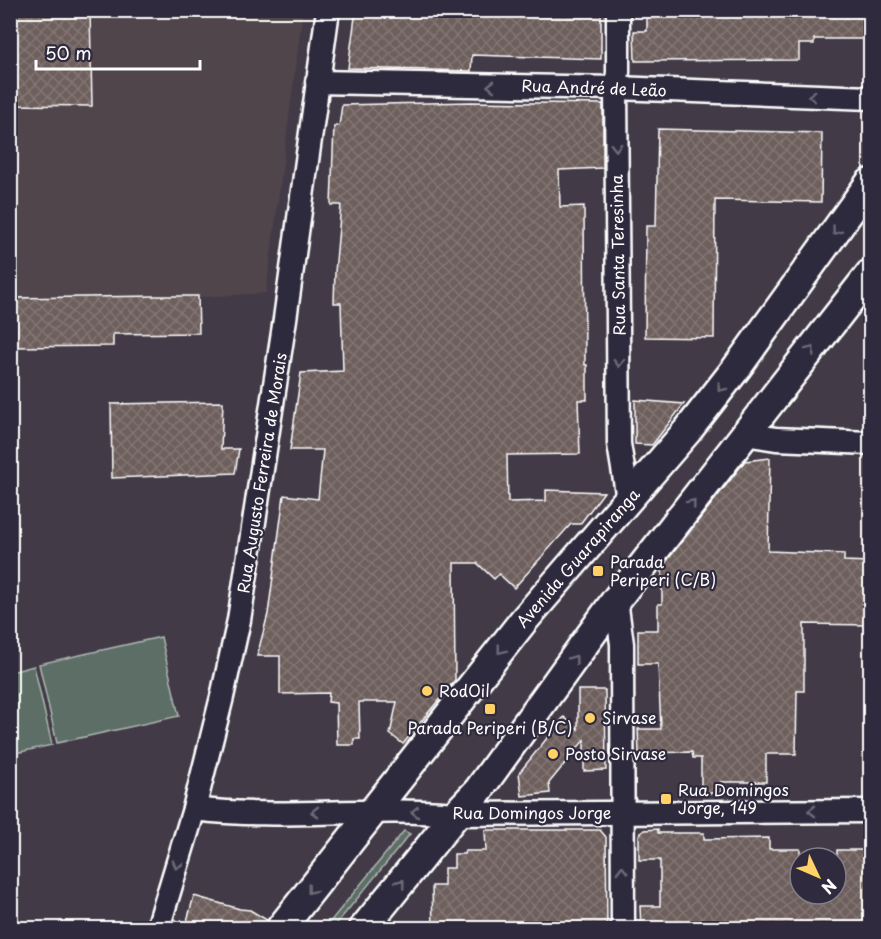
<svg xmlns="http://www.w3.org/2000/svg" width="881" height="939" viewBox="0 0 881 939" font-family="'Playpen Sans',sans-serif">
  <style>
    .built { fill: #4f454c }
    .green { fill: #5c6e66; stroke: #aeb6b2; stroke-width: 1.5 }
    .building { fill: url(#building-cross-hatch); stroke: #fff; stroke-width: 1.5 }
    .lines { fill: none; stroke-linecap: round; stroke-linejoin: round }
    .minor-casing { stroke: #fff; stroke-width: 27 }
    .major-casing { stroke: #fff; stroke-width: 33 }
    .minor { stroke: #2f2a3d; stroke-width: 22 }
    .major { stroke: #2f2a3d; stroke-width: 28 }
    .oneway { stroke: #6d6a77 }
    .poi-dot { fill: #ffd166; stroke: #2f2a3d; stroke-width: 2 }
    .labels { text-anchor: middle; stroke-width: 4.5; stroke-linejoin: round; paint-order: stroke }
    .street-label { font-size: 16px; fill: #fff; stroke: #2f2a3d }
    .poi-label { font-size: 16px; fill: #fff; stroke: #2f2a3d; text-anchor: start }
  </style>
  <defs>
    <pattern id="building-cross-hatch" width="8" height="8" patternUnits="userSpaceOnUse" patternTransform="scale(1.5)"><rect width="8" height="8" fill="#6d5e5b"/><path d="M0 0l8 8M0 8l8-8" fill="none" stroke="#837674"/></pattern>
  </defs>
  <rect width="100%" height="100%" fill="#423a46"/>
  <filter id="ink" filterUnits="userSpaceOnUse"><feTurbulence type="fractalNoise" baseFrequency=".0167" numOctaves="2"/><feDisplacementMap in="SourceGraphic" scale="12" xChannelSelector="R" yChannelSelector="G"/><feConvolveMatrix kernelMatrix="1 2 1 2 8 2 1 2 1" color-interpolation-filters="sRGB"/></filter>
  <g filter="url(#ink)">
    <polygon class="built" points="11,11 303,11 266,293 11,309"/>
    <g class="green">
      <polygon points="161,637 179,716 57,743 39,664"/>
      <polygon points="34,666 52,745 11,754 11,672"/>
      <polygon points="404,831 410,834 333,928 325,928"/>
    </g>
    <g class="building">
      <polygon points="10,10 90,10 92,106 10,105"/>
      <polygon points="356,10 601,10 601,59 472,55 471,71 348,68"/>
      <polygon points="647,10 870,10 870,39 814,39 814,44 799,44 799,60 635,61 634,31 647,31"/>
      <polygon points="471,102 603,104 603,168 559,170 560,207 584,206 585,365 587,365 587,400 578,400 580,454 507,455 508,502 546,501 546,490 604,492 580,524 571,524 514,588 499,574 494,579 477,563 454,563 455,680 403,744 390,734 397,702 359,702 360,739 354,739 354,745 337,745 336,703 328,702 329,693 280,694 280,656 257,656 268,614 284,495 318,499 323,450 290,450 301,373 343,371 341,303 334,303 335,272 341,205 331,205 334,126 339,126 342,105"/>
      <polygon points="658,129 822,133 821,202 715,200 714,338 645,337 646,226 656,226"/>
      <polygon points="158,296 198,296 199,333 113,334 113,346 10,347 10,298"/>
      <polygon points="635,400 684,404 652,445 635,444"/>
      <polygon points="223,402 221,449 239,449 235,473 112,478 111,404"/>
      <polygon points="770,458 768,551 844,554 844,561 870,562 870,625 804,624 804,691 797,691 796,754 766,754 766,782 721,782 721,793 701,793 701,758 693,758 692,752 639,753 638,729 661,729 658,664 638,664 638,630 658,630 658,604 662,604 662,567 745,461"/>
      <polygon points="578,690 605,690 606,770 584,771 584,740 549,783 550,793 522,796 519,773 564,717 578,729"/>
      <polygon points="658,829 658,833 704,833 704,839 769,838 769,849 800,849 800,894 837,894 837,850 870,850 870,928 641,928 640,906 660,906 660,860 639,860 639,835 644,830"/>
      <polygon points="485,830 600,830 606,837 607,928 433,928 432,886 444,886 444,868 454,868 454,854 464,854 465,851 486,851"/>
      <polygon points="194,896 240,909 250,910 267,920 265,928 185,928"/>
    </g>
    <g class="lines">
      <g class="minor-casing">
        <g id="minor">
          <polyline points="618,10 618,72 616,88 619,444 628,499"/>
          <polyline points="317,82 616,88 870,98"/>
          <polyline points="745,434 776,439 870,443"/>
          <polyline points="616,600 622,644 623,928"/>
          <path d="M194 809C281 820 369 806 456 814L870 811"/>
          <polyline points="158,928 194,809 222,697 239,620 285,319 328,10"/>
        </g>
      </g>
      <g class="major-casing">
        <g id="major">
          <polyline points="281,928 524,620 688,430 738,366 870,183"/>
          <polyline points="364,928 456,814 478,791 616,600 870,274"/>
        </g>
      </g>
      <use href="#minor" class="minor"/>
      <use href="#major" class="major"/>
    </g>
    <defs><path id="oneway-chevron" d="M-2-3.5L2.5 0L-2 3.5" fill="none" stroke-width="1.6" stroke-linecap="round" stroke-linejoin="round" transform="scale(1.5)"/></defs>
    <g class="oneway">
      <use href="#oneway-chevron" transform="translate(491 86) rotate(-179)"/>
      <use href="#oneway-chevron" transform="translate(812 96) rotate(-178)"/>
      <use href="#oneway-chevron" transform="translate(616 147) rotate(89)"/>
      <use href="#oneway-chevron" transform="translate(836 231) rotate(126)"/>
      <use href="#oneway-chevron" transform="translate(811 350) rotate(-52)"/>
      <use href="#oneway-chevron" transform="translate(619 363) rotate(90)"/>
      <use href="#oneway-chevron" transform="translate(721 388) rotate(128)"/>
      <use href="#oneway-chevron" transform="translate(692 503) rotate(-52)"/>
      <use href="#oneway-chevron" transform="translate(501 650) rotate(128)"/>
      <use href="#oneway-chevron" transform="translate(574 659) rotate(-54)"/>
      <use href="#oneway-chevron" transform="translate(812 811) rotate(180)"/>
      <use href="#oneway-chevron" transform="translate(315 812) rotate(179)"/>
      <use href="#oneway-chevron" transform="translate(415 812) rotate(179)"/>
      <use href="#oneway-chevron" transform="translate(177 865) rotate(107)"/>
      <use href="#oneway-chevron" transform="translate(622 870) rotate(-91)"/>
      <use href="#oneway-chevron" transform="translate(401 883) rotate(-51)"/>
      <use href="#oneway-chevron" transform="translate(311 890) rotate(128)"/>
    </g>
  </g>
  <g class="poi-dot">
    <rect x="592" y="565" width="12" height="12" rx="3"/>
    <circle cx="427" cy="691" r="6"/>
    <rect x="484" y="703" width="12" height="12" rx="3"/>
    <circle cx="590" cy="718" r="6"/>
    <circle cx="553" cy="754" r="6"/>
    <rect x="660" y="793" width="12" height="12" rx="3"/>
  </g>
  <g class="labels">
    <g class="street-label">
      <text transform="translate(594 88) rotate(2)" y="6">Rua André de Leão</text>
      <text transform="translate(618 255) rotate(-91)" y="6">Rua Santa Teresinha</text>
      <text transform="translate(262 473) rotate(-81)" y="6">Rua Augusto Ferreira de Morais</text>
      <text transform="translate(578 558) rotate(-49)" y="6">Avenida Guarapiranga</text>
      <text x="532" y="819">Rua Domingos Jorge</text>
    </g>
    <g class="poi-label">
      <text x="610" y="568">Parada<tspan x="610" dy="18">Periperi (C/B)</tspan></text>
      <text x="439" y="697">RodOil</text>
      <text x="602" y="724">Sirvase</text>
      <text x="490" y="734" text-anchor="middle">Parada Periperi (B/C)</text>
      <text x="565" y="760">Posto Sirvase</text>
      <text x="678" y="796">Rua Domingos<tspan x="678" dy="18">Jorge, 149</tspan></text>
    </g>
  </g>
  <rect width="881" height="939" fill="none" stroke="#2f2a3d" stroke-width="36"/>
  <rect x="18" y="18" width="845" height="903" fill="none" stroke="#fff" stroke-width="2" filter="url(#ink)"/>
  <g transform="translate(818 876) rotate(134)"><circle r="28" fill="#2f2a3d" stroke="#827f8b" stroke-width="1.5"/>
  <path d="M0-4.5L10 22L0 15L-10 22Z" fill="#ffd166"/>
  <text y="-9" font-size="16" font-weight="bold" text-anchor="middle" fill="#ffffff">N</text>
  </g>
  <path d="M36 60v9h164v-9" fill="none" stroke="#ffffff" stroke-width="3"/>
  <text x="45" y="60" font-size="18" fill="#ffffff" stroke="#2f2a3d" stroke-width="4.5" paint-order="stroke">50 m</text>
</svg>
